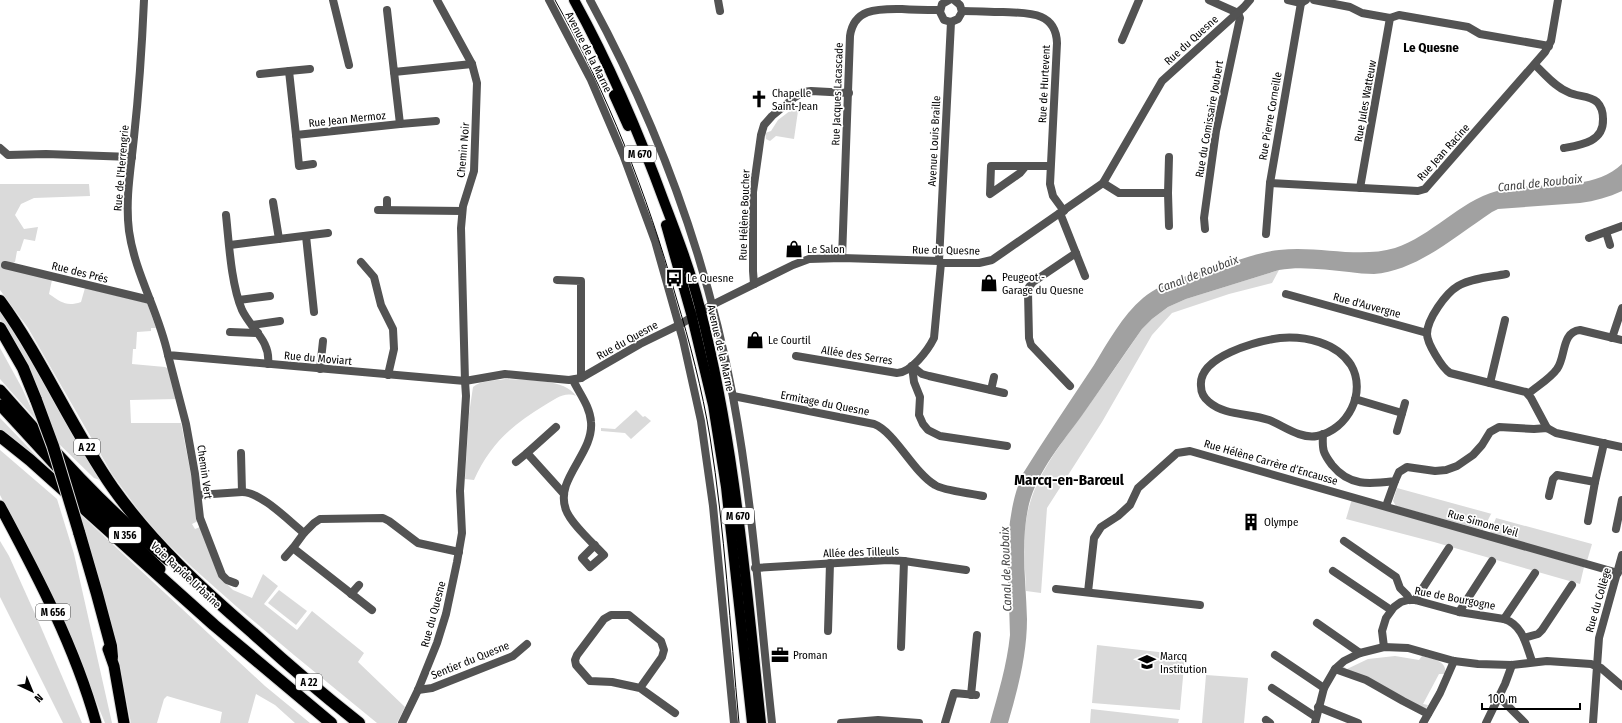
<svg xmlns="http://www.w3.org/2000/svg" width="1622" height="723" viewBox="0 0 1622 723" font-family="'Fira Sans Condensed',sans-serif">
  <style>
    .green { fill: #dadada }
    .water { fill: #a1a1a1 }
    .lines { fill: none; stroke-linecap: round; stroke-linejoin: round }
    .primary-casing { stroke: #dbdbdb; stroke-width: 12 }
    .trunk-casing { stroke: #dbdbdb; stroke-width: 13 }
    .motorway-casing { stroke: #dbdbdb; stroke-width: 14 }
    .minor { stroke: #535353; stroke-width: 8 }
    .tertiary { stroke: #535353; stroke-width: 8 }
    .primary { stroke: #000; stroke-width: 10 }
    .trunk { stroke: #000; stroke-width: 11 }
    .motorway { stroke: #000; stroke-width: 12 }
    .tram { stroke: #000; stroke-width: 1 }
    .motorway-bridge-casing { stroke: #dbdbdb; stroke-width: 14; stroke-linecap: butt }
    .motorway-bridge { stroke: #000; stroke-width: 12 }
    .labels { text-anchor: middle; stroke-width: 3.5; stroke-linejoin: round; paint-order: stroke }
    .shield { fill: #fff; stroke: #4c4c4c; stroke-width: 1 }
    .shield-label { font-size: 10px; font-weight: bold; fill: #000 }
    .street-label { font-size: 11px; fill: #000; stroke: #fff }
    .poi-label { font-size: 11px; fill: #000; stroke: #fff; text-anchor: start }
    .water-label { font-size: 12px; font-style: italic; fill: #424242; stroke: #fff }
    .quarter-label { font-size: 13px; font-weight: bold; fill: #000; stroke: #fff }
    .district-label { font-size: 15px; font-weight: bold; fill: #000; stroke: #fff }
  </style>
  <rect width="100%" height="100%" fill="#fff"/>
  <g class="green">
    <polygon points="799,104 794,139 776,136 770,141 766,139 765,133 771,131 778,120"/>
    <path d="M0 184H89L90 196 34 198 21 204 15 215 24 229 38 227 35 241 24 239 20 251H17L15 262 11 264 52 280 49 294C61 302 66 307 81 302L85 288 147 303 156 328H151V331L137 332 136 349H133L132 364 165 367 169 369 177 399 130 400 131 423H181L193 485 198 521 192 524 195 529 200 527 218 575 233 590 252 598 263 574 278 586 264 604 297 630 312 611 364 653 358 662 405 707 397 723H377L294 655 237 607 193 568 162 538 139 511 112 474 28 328 0 290Z"/>
    <path d="M1279 270 1272 283 1229 294 1172 313 1152 335 1102 422 1047 508 1041 593 1026 591C1025 562 1021 532 1030 503 1040 469 1064 440 1084 412 1104 384 1123 357 1142 329L1152 319 1168 307 1186 299Z"/>
    <polygon points="0,309 7,319 102,479 100,480 94,478 57,442 40,396 9,334 0,320"/>
    <polygon points="0,348 22,388 37,421 0,379"/>
    <path d="M505 379C524 380 565 378 576 396 565 391 555 399 545 405 512 425 490 444 474 480L465 479 469 414 473 387C481 380 495 381 505 379Z"/>
    <polygon points="636,410 643,417 645,416 651,421 631,439 625,433 601,431 601,428 615,429"/>
    <polygon points="0,418 53,473 54,476 0,431"/>
    <polygon points="0,450 57,499 74,554 112,723 105,723 57,607 0,495"/>
    <polygon points="1397,488 1492,514 1491,514 1483,530 1396,506 1393,501"/>
    <polygon points="1352,499 1584,567 1580,584 1434,542 1346,519"/>
    <path d="M80 514 265 686 310 723H295L275 705 256 694 248 723H220L222 712 167 696 164 699 157 723H131C117 652 101 583 80 514Z"/>
    <polygon points="1496,518 1592,544 1587,561 1490,533"/>
    <polygon points="0,541 9,556 40,625 82,723 63,723 0,597"/>
    <polygon points="279,590 307,611 296,625 268,603"/>
    <polygon points="1097,645 1185,655 1180,710 1092,703"/>
    <path d="M1395 656 1419 660 1422 656C1431 659 1448 660 1445 674H1439L1423 704 1428 705 1426 709 1342 668 1343 666 1347 669 1368 659Z"/>
    <polygon points="1206,675 1248,678 1244,723 1202,723"/>
    <polygon points="1091,709 1179,719 1178,723 1090,723"/>
  </g>
  <path class="water" d="M1622 164V191C1609 197 1595 201 1580 203L1498 209 1492 212C1457 235 1417 271 1374 274 1366 274 1357 273 1349 272 1326 270 1302 266 1279 270L1186 299 1168 307 1152 319 1142 329C1122 357 1103 386 1083 414 1063 442 1038 470 1029 504 1020 542 1026 581 1027 619 1027 654 1018 689 1008 723H990C998 694 1007 665 1010 635 1009 580 1001 526 1022 475 1045 438 1070 401 1094 365 1108 342 1122 316 1143 298 1165 280 1197 273 1223 265 1242 259 1260 252 1279 250 1317 245 1358 259 1395 248 1432 236 1458 202 1497 191 1535 180 1591 194 1622 164Z"/>
  <g class="lines">
    <g class="primary-casing">
      <g id="primary">
        <path d="M574 0C610 65 639 133 665 204 678 238 691 272 700 308 735 443 746 584 761 723"/>
        <polyline points="614,95 628,126"/>
        <polyline points="666,225 692,317 713,405 726,487 752,723"/>
      </g>
    </g>
    <g class="trunk-casing">
      <g id="trunk">
        <path d="M0 390C52 449 106 509 168 560"/>
        <polyline points="0,405 70,481 160,569"/>
        <path d="M0 506C37 575 75 647 96 723"/>
        <polyline points="108,649 114,666 124,723"/>
      </g>
    </g>
    <g class="motorway-casing">
      <g id="motorway">
        <path d="M0 301C43 360 71 428 113 488 152 543 202 589 253 633 287 664 322 694 359 723"/>
        <polyline points="0,328 23,368 36,400"/>
        <polyline points="0,436 30,460 214,625 331,723"/>
        <polyline points="79,532 97,594 111,646 112,657"/>
      </g>
    </g>
    <g class="minor">
      <polyline points="333,0 349,65"/>
      <polyline points="437,0 472,64 477,83 474,171 463,206 461,228 465,381"/>
      <polyline points="718,0 720,11"/>
      <polyline points="949,0 942,4 940,12 944,20 951,22 958,19 962,12 960,5 954,0"/>
      <polyline points="1288,0 1301,3 1306,0"/>
      <polyline points="1314,0 1350,7 1362,13 1390,18 1399,15 1468,27 1480,34 1549,46"/>
      <polyline points="387,10 394,72 472,64"/>
      <path d="M962 11C976 11 989 12 1003 12 1027 13 1056 11 1057 43L1050 184 1053 196 1064 211"/>
      <polyline points="1122,40 1139,0"/>
      <path d="M1535 65C1545 74 1555 87 1568 92 1577 97 1589 95 1597 102 1601 106 1603 112 1603 119 1604 142 1581 145 1564 148"/>
      <polyline points="289,71 310,69"/>
      <polyline points="394,72 400,124 436,121"/>
      <polyline points="260,74 289,71 296,135"/>
      <polyline points="0,148 8,155 46,154 132,157"/>
      <polyline points="313,164 299,166 296,135 400,124"/>
      <polyline points="1025,167 1020,173 990,194 991,166 1050,166"/>
      <polyline points="1103,183 1119,193 1168,193 1169,226"/>
      <polyline points="1270,183 1418,191 1425,189 1545,52 1551,41 1558,0"/>
      <polyline points="1360,188 1390,18"/>
      <polyline points="1168,193 1169,157"/>
      <polyline points="387,200 387,210"/>
      <polyline points="273,202 279,239"/>
      <polyline points="378,210 462,211"/>
      <polyline points="1060,213 1085,276"/>
      <path d="M226 215C229 243 231 284 242 310 251 329 271 341 268 364"/>
      <polyline points="1205,229 1204,218 1216,131 1240,18 1238,13 1209,0"/>
      <polyline points="1606,232 1610,245"/>
      <polyline points="1266,234 1270,183 1301,3"/>
      <polyline points="306,236 314,312"/>
      <polyline points="1589,238 1622,226"/>
      <polyline points="230,245 328,233"/>
      <path d="M842 258 850 36C854 7 880 9 902 9 915 10 927 10 940 10"/>
      <polyline points="939,261 951,22"/>
      <polyline points="361,262 374,277 381,305 393,329 394,349 388,375"/>
      <polyline points="5,265 150,300"/>
      <path d="M1506 274C1491 277 1472 278 1458 286 1446 293 1427 319 1427 334 1427 343 1442 368 1450 373L1526 392 1531 398 1547 428"/>
      <polyline points="557,280 581,281 581,378"/>
      <polyline points="754,284 753,271 753,192 761,135 764,125 772,116 795,97 803,92 811,91 849,93"/>
      <polyline points="1286,294 1427,333"/>
      <polyline points="239,300 270,296"/>
      <polyline points="252,325 280,321"/>
      <polyline points="230,332 258,333"/>
      <path d="M1280 338C1305 336 1336 342 1351 365 1367 392 1348 430 1317 436 1300 439 1284 426 1269 420 1250 413 1225 416 1209 402 1204 398 1201 392 1201 386 1198 356 1258 341 1280 338Z"/>
      <polyline points="1612,338 1622,308"/>
      <polyline points="168,355 186,424 195,474 200,518 222,575 227,580 235,583"/>
      <path d="M796 356 897 373C911 373 928 350 934 338L941 263"/>
      <polyline points="912,366 914,382 920,397 919,415 923,424 928,430 940,436 1007,446"/>
      <polyline points="912,366 922,374 929,376 1004,393"/>
      <polyline points="320,369 323,341"/>
      <path d="M573 380C579 393 590 406 591 422 594 454 554 479 566 510 571 524 594 544 604 555L590 567 582 558 595 545"/>
      <polyline points="1490,383 1505,320"/>
      <polyline points="1070,386 1031,345 1029,338 1028,292 1029,287 1033,282 1076,253"/>
      <polyline points="991,390 994,377"/>
      <path d="M1528 394C1537 386 1550 379 1557 369 1566 357 1561 332 1580 330L1622 340"/>
      <path d="M733 396 874 424C895 432 913 472 935 485 944 491 971 493 983 496"/>
      <polyline points="1355,399 1402,413"/>
      <polyline points="1397,431 1405,403"/>
      <path d="M1323 434C1322 450 1323 453 1332 465 1350 487 1370 484 1395 481L1399 472 1407 467 1435 471 1446 470 1457 466 1473 455 1482 445 1490 432 1499 427 1534 429 1547 428 1556 433 1622 447"/>
      <path d="M241 453 242 492C261 492 289 521 304 533L314 523 320 519 383 518 389 521 418 543 459 552"/>
      <polyline points="527,453 556,427"/>
      <polyline points="516,462 527,453 564,494"/>
      <polyline points="198,495 242,492"/>
      <polyline points="1549,496 1553,479 1557,475 1595,482 1604,443"/>
      <polyline points="1386,506 1395,481"/>
      <polyline points="1588,521 1595,482"/>
      <polyline points="1616,529 1622,500"/>
      <polyline points="304,533 293,548 372,610"/>
      <polyline points="1344,541 1396,577 1400,588 1407,595 1410,600"/>
      <polyline points="285,557 293,548"/>
      <polyline points="755,568 888,560 904,561 966,570"/>
      <polyline points="1333,571 1391,610"/>
      <polyline points="1056,589 1200,605"/>
      <polyline points="1088,592 1094,538 1101,527 1118,516 1130,505 1138,488 1177,453 1190,451 1618,573"/>
      <polyline points="351,594 359,585"/>
      <polyline points="1415,600 1449,548"/>
      <polyline points="1459,612 1492,561"/>
      <polyline points="1504,619 1535,573"/>
      <polyline points="1317,623 1360,653"/>
      <polyline points="828,631 830,563"/>
      <polyline points="1524,638 1538,634 1542,630 1572,585"/>
      <polyline points="901,647 904,561"/>
      <path d="M1384 647 1382 631 1386 618 1394 607 1401 602 1408 600H1415L1459 612 1504 619C1523 625 1526 645 1532 661"/>
      <polyline points="1275,655 1324,688"/>
      <polyline points="1335,669 1366,680 1403,701 1428,714"/>
      <polyline points="640,688 662,657 664,650 661,641 629,615 611,615 604,619 577,655 575,660 576,665 590,681 612,682 640,688 675,713"/>
      <polyline points="1272,688 1316,717"/>
      <polyline points="418,690 432,688 513,656 527,644"/>
      <polyline points="971,695 977,635"/>
      <polyline points="1499,697 1525,723"/>
      <polyline points="1318,707 1358,723"/>
      <polyline points="1266,720 1270,723"/>
      <polyline points="841,723 878,720 919,723"/>
      <polyline points="945,723 954,693 976,695"/>
      <polyline points="1315,723 1324,688 1335,669 1344,661 1360,653 1384,647 1408,648 1454,661 1478,664 1512,665 1547,661 1591,664 1601,668 1622,686"/>
      <polyline points="1423,723 1440,693 1454,661"/>
      <polyline points="1486,723 1505,684 1512,665"/>
    </g>
    <g class="tertiary">
      <path d="M144 0C142 46 139 91 134 137 131 168 125 199 129 231 135 274 159 312 168 355L465 381 505 374 569 380 581 378 640 344 679 325 712 305 793 265 809 259 842 258 939 261 941 263H979L992 260 1103 183 1162 81 1244 7 1250 0"/>
      <polyline points="549,0 591,80 624,157 655,241 683,340 701,421 713,506 734,723"/>
      <path d="M590 0C657 123 707 259 733 397 753 504 760 614 772 723"/>
      <polyline points="402,723 418,690 437,643 446,614 457,562 462,533 460,491 466,396 465,381"/>
      <polyline points="1593,723 1599,638 1622,555"/>
    </g>
    <use href="#primary" class="primary"/>
    <use href="#trunk" class="trunk"/>
    <use href="#motorway" class="motorway"/>
    <path class="tram" d="M555 0C608 94 647 194 676 297 690 343 702 389 710 437 725 531 730 628 739 723"/>
    <g class="motorway-bridge-casing">
      <polyline id="motorway-bridge" points="36,400 53,446 79,532"/>
    </g>
    <use href="#motorway-bridge" class="motorway-bridge"/>
  </g>
  <defs>
    <g id="church-bare" transform="scale(1.38)"><path d="M-1.2-6h2.4v3.5h3.3v2.4h-3.3V6h-2.4V-.1h-3.3v-2.4h3.3Z" fill="#000" stroke="#fff" stroke-width="2.5" paint-order="stroke"/></g>
    <g id="shop-bare" transform="scale(1.38)"><path d="M-5-2.5h2.3a2.7 3.5 0 0 1 5.4 0H5L5.5 6h-11ZM-1.5-2.5h3a1.5 2.3 0 0 0-3 0Z" fill="#000" stroke="#fff" stroke-width="2.5" paint-order="stroke"/></g>
    <g id="bus-bare" transform="scale(1.38)"><path d="M-5-6H5V4H4V6H2V4H-2V6H-4V4H-5ZM-3.5-4V0h7V-4ZM-3.5 1.2v1.5H-2V1.2ZM2 1.2v1.5H3.5V1.2Z" fill="#000" stroke="#fff" stroke-width="2.5" paint-order="stroke"/></g>
    <g id="building-bare" transform="scale(1.38)"><path d="M-4-6H4V6H1V3H-1V6H-4ZM-2.5-4.3h1.7v1.8h-1.7ZM.8-4.3h1.7v1.8H.8ZM-2.5-1h1.7V.8h-1.7ZM.8-1h1.7V.8H.8Z" fill="#000" stroke="#fff" stroke-width="2.5" paint-order="stroke"/></g>
    <g id="office-bare" transform="scale(1.38)"><path d="M-6-3h4V-5.5h4V-3h4V5H-6ZM-1-4.5V-3h2v-1.5ZM-6 0V1H6V0Z" fill="#000" stroke="#fff" stroke-width="2.5" paint-order="stroke"/></g>
    <g id="school-bare" transform="scale(1.38)"><path d="M0-5L7-2L0 1L-7-2ZM-4 1L0 2.5L4 1V4Q0 6-4 4Z" fill="#000" stroke="#fff" stroke-width="2.5" paint-order="stroke"/></g>
  </defs>
  <g fill-rule="evenodd">
    <use href="#church-bare" x="759" y="99"/>
    <use href="#shop-bare" x="794" y="249"/>
    <use href="#bus-bare" x="674" y="278"/>
    <use href="#shop-bare" x="989" y="283"/>
    <use href="#shop-bare" x="755" y="340"/>
    <use href="#building-bare" x="1251" y="522"/>
    <use href="#office-bare" x="780" y="655"/>
    <use href="#school-bare" x="1147" y="662"/>
  </g>
  <g class="labels">
    <g class="shield">
      <rect x="624" y="146" width="32" height="16" rx="3"/>
      <rect x="74" y="439" width="26" height="16" rx="3"/>
      <rect x="722" y="508" width="32" height="16" rx="3"/>
      <rect x="109" y="527" width="32" height="16" rx="3"/>
      <rect x="36" y="604" width="34" height="16" rx="3"/>
      <rect x="296" y="674" width="26" height="16" rx="3"/>
    </g>
    <g class="shield-label">
      <text x="640" y="158">M 670</text>
      <text x="87" y="451">A 22</text>
      <text x="738" y="520">M 670</text>
      <text x="125" y="539">N 356</text>
      <text x="53" y="616">M 656</text>
      <text x="309" y="686">A 22</text>
    </g>
    <g class="street-label">
      <text transform="translate(1191 40) rotate(-42)" y="4">Rue du Quesne</text>
      <text transform="translate(589 52) rotate(63)" y="4">Avenue de la Marne</text>
      <text transform="translate(1044 84) rotate(-87)" y="4">Rue de Hurtevent</text>
      <text transform="translate(837 94) rotate(-88)" y="4">Rue Jacques Lacascade</text>
      <text transform="translate(1365 101) rotate(-80)" y="4">Rue Jules Watteuw</text>
      <text transform="translate(1270 116) rotate(-80)" y="4">Rue Pierre Corneille</text>
      <text transform="translate(347 119) rotate(-6)" y="4">Rue Jean Mermoz</text>
      <text transform="translate(1209 119) rotate(-80)" y="4">Rue du Comissaire Joubert</text>
      <text transform="translate(934 141) rotate(-87)" y="4">Avenue Louis Braille</text>
      <text transform="translate(463 150) rotate(-85)" y="4">Chemin Noir</text>
      <text transform="translate(1443 152) rotate(-48)" y="4">Rue Jean Racine</text>
      <text transform="translate(121 168) rotate(-85)" y="4">Rue de l'Herrengrie</text>
      <text transform="translate(744 215) rotate(-88)" y="4">Rue Hélène Boucher</text>
      <text transform="translate(946 250) rotate(1)" y="4">Rue du Quesne</text>
      <text transform="translate(80 272) rotate(14)" y="4">Rue des Prés</text>
      <text transform="translate(1367 305) rotate(15)" y="4">Rue d'Auvergne</text>
      <text transform="translate(627 340) rotate(-29)" y="4">Rue du Quesne</text>
      <text transform="translate(721 348) rotate(77)" y="4">Avenue de la Marne</text>
      <text transform="translate(857 355) rotate(9)" y="4">Allée des Serres</text>
      <text transform="translate(318 358) rotate(5)" y="4">Rue du Moviart</text>
      <text transform="translate(825 403) rotate(11)" y="4">Ermitage du Quesne</text>
      <text transform="translate(1271 462) rotate(16)" y="4">Rue Hélène Carrère d’Encausse</text>
      <text transform="translate(205 472) rotate(82)" y="4">Chemin Vert</text>
      <text transform="translate(1483 523) rotate(16)" y="4">Rue Simone Veil</text>
      <text transform="translate(861 552) rotate(-2)" y="4">Allée des Tilleuls</text>
      <text transform="translate(186 575) rotate(43)" y="4">Voie Rapide Urbaine</text>
      <text transform="translate(1455 598) rotate(11)" y="4">Rue de Bourgogne</text>
      <text transform="translate(1598 600) rotate(-74)" y="4">Rue du Collège</text>
      <text transform="translate(433 614) rotate(-75)" y="4">Rue du Quesne</text>
      <text transform="translate(470 660) rotate(-22)" y="4">Sentier du Quesne</text>
    </g>
    <g class="poi-label">
      <text x="772" y="97">Chapelle<tspan x="772" dy="13">Saint-Jean</tspan></text>
      <text x="807" y="253">Le Salon</text>
      <text x="1002" y="281">Peugeot -<tspan x="1002" dy="13">Garage du Quesne</tspan></text>
      <text x="687" y="282">Le Quesne</text>
      <text x="768" y="344">Le Courtil</text>
      <text x="1264" y="526">Olympe</text>
      <text x="793" y="659">Proman</text>
      <text x="1160" y="660">Marcq<tspan x="1160" dy="13">Institution</tspan></text>
    </g>
    <g class="water-label">
      <text transform="translate(1540 183) rotate(-6)" y="4">Canal de Roubaix</text>
      <text transform="translate(1198 274) rotate(-21)" y="4">Canal de Roubaix</text>
      <text transform="translate(1006 569) rotate(-92)" y="4">Canal de Roubaix</text>
    </g>
    <g class="quarter-label">
      <text x="1431" y="52">Le Quesne</text>
    </g>
    <g class="district-label">
      <text x="1069" y="485">Marcq-en-Barœul</text>
    </g>
  </g>
  <g transform="translate(32 691) rotate(136)" stroke="#ffffff" stroke-width="3" paint-order="stroke">
  <path d="M0-3L7 15L0 10L-7 15Z" fill="#000000"/>
  <text y="-6" font-size="11" font-weight="bold" text-anchor="middle" fill="#000000">N</text>
  </g>
  <path d="M1482 703v6h98v-6" fill="none" stroke="#000000" stroke-width="2"/>
  <text x="1488" y="703" font-size="12" fill="#000000" stroke="#ffffff" stroke-width="3" paint-order="stroke">100 m</text>
</svg>
